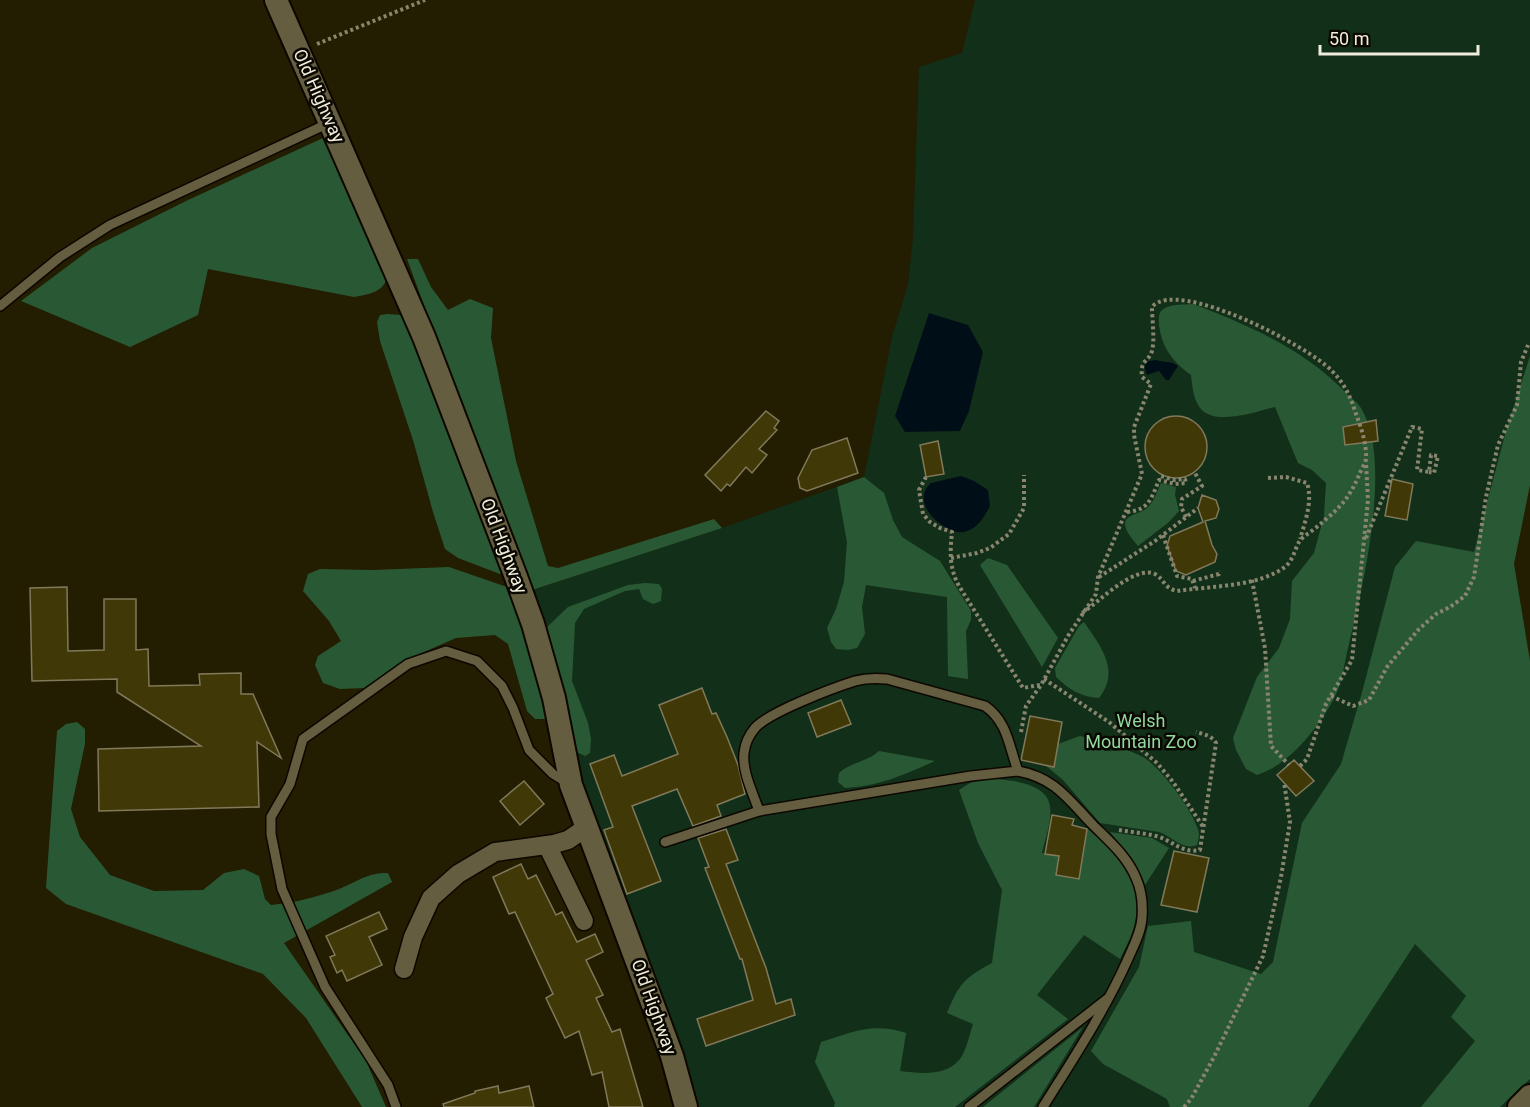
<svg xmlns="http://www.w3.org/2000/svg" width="1530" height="1107" viewBox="0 0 1530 1107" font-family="Roboto,sans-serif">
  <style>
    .green { fill: #123019 }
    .forest { fill: #295934 }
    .water { fill: #000f17 }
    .building { fill: #413808; stroke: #80795a; stroke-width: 1.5 }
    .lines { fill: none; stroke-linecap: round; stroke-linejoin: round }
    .service-casing { stroke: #0d0700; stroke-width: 12 }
    .minor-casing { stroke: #0d0700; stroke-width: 21 }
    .tertiary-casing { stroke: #0d0700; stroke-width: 26 }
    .path { stroke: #89856e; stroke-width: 4; stroke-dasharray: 3 3; stroke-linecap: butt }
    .service { stroke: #645d3f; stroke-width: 9 }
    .minor { stroke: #645d3f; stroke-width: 18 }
    .tertiary { stroke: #645d3f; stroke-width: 22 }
    .labels { text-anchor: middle; stroke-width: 5; stroke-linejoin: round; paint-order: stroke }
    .street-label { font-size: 18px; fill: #f0eddc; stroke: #0a0801 }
    .park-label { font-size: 18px; fill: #91d99d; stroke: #0a0801 }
  </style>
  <rect width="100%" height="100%" fill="#231d01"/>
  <polygon class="green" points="975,0 1530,0 1530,418 1498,545 1530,712 1530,1096 1519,1107 696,1107 591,817 529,591 722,528 864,477 892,337 908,284 913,238 919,67 962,53"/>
  <g class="forest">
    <path d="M323 138 387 278C382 293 369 294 354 297L208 269 198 315 130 347 21 301 92 248 188 200Z"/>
    <polygon points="407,259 418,259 431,287 448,310 470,299 493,308 491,338 516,461 548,566 558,568 714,519 722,528 529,591"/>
    <path d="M1193 304C1248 325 1304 349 1345 392 1350 397 1357 402 1361 408 1393 460 1363 586 1349 644 1345 659 1343 678 1337 692 1323 723 1290 765 1257 775L1246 769 1236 750 1233 738 1257 677 1279 648 1290 619 1292 581 1314 553 1324 516 1326 483 1312 470 1298 463 1275 407C1253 412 1209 429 1197 403 1193 395 1192 384 1191 375 1173 362 1162 348 1159 325 1159 321 1158 315 1161 311 1169 303 1184 305 1193 304Z"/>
    <polygon points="388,314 401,315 410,324 506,572 500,574 458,558 445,549 433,512 413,440 380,341 377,322 380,315"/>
    <polygon points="1530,356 1530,485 1514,564 1530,661 1530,1079 1500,1107 1421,1107 1475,1041 1451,1017 1466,996 1415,944 1308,1107 1170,1107 1167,1099 1103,1064 1091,1051 1139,967 1148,926 1191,921 1194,952 1261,974 1273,962 1302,823 1341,764 1361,696 1395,567 1416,541 1474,552 1506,431"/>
    <polygon points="864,477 884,493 893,520 902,537 940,561 971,611 971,620 966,631 968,679 948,676 947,597 866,585 862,607 865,634 857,648 848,650 836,649 831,642 827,628 836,609 844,582 847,542 837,487"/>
    <path d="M1161 483 1176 487 1175 495 1179 511 1169 522 1138 546C1133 540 1118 524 1129 517 1135 513 1141 513 1147 508 1154 502 1157 492 1161 483Z"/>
    <polygon points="988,558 1007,565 1058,638 1042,667 980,565"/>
    <polygon points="449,567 510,588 528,627 547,719 535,719 527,711 508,644 495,635 456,638 401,662 364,688 340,689 323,683 315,665 318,656 341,641 329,621 303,591 308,574 320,569 373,570"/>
    <polygon points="645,583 659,584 662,589 661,601 653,604 643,599 639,589 625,591 584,609 575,623 572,681 588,723 591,739 590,753 585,756 568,748 543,631 568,607 628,585"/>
    <path d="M1084 622C1100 646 1121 670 1099 698 1080 697 1069 689 1056 677L1055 668 1079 626Z"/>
    <path d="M77 722 85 729V744L71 809 80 837 110 875 154 891 203 890 224 873 244 869 259 876 265 899 271 905C294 903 317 897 339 889 359 881 366 873 388 873L392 882 284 943 366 1061 386 1107H362L306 1018 263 974 66 904 46 888 57 731 66 724Z"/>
    <path d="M1080 736C1093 738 1093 745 1103 750 1112 753 1118 749 1126 750 1131 751 1139 755 1143 757 1160 767 1191 808 1197 827 1200 833 1199 838 1197 845 1182 851 1172 836 1159 832L1100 823 1063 780 1045 765 1058 744Z"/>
    <path d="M879 751 935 761C906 774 877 787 845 788L838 782 839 773C851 762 867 762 879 751Z"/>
    <path d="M987 779C1006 779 1048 782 1050 807 1052 822 1045 839 1042 853L1059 856 1056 875 1079 878 1087 828C1121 856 1148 886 1132 933 1129 942 1124 950 1120 959L1084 935 1037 995 1068 1019 955 1107H834L835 1103 815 1062 821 1042C853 1032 872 1022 906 1033L900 1071C923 1074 953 1077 964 1052 968 1043 970 1033 973 1024L947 1013C959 984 964 978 992 963L1002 890 978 843 959 790 970 783Z"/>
    <path d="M1110 832 1152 838 1169 848 1145 885C1137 864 1124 849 1110 832Z"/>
    <polygon points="1083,1027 1034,1107 983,1107"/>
  </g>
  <g class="water">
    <polygon points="929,313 968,325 983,352 969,411 960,431 905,432 895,416"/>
    <path d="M1156 360C1164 363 1171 360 1178 366L1169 380H1166L1159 371 1147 375 1144 366 1149 361Z"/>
    <path d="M961 476 974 481 988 490 990 506C984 517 978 529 964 532 948 536 907 504 931 483Z"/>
  </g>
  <g class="building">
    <polygon points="766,411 779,421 774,428 777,430 759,449 767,455 752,473 746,467 730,486 727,484 721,491 705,475"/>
    <circle cx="1176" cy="447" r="31"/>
    <polygon points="1376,420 1378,441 1345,445 1343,427"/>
    <polygon points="847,438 858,473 807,491 800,488 798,478 812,450"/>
    <polygon points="938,441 944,474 926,477 920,445"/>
    <polygon points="1392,479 1413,484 1407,520 1385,516"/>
    <polygon points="1202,495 1216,500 1219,509 1216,518 1205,521 1212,545 1217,554 1215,562 1186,575 1176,571 1167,546 1170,536 1203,522 1198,508"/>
    <polygon points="67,587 68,651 104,650 104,599 136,599 136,650 148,649 149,686 200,685 199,674 241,673 241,694 253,694 281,758 257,742 259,807 99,811 98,749 201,746 117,692 117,679 32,681 30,588"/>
    <polygon points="702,688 712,714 716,713 727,737 738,765 745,794 717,805 721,816 693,826 677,789 632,806 661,881 627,894 604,830 613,827 590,764 614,755 622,776 678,754 659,705"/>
    <polygon points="841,700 851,724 817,737 808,713"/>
    <polygon points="1030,716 1062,722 1054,767 1021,760"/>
    <polygon points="1294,760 1314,781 1296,796 1277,775"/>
    <polygon points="524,781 544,804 520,825 500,801"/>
    <polygon points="1052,815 1074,819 1072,825 1087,829 1079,879 1056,875 1059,856 1045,854"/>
    <polygon points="726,829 738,860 726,864 766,968 776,1004 791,999 795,1015 706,1046 697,1019 753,1000 742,959 740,959 705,868 709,867 698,838"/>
    <polygon points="1174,851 1209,858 1197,912 1161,905"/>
    <polygon points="521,864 528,879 536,875 556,915 562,912 577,942 595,934 603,952 586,960 603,995 596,998 612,1032 620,1029 643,1107 609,1107 602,1072 592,1075 579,1031 565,1038 546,998 553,994 515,912 509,914 493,877"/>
    <polygon points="379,912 387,929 369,937 382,965 347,981 342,970 337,973 330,957 335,955 326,936"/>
    <polygon points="498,1086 499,1093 529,1086 534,1107 444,1107 443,1104 475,1093 475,1091"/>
  </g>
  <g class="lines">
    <g class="service-casing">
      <g id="service">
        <polyline points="0,306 60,257 110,225 329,123"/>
        <path d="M759 811C753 793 742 772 744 753 745 744 749 735 755 728 769 712 833 688 855 681 866 678 877 678 887 679L985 706C1008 722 1009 747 1018 771 1055 778 1068 799 1093 825 1109 841 1127 856 1136 878 1141 889 1143 905 1142 918 1141 933 1133 947 1127 961 1104 1012 1073 1059 1043 1107"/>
        <polyline points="665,842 759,811 971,776 1018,771"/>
        <polyline points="396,1107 388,1085 325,987 282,889 271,834 271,817 290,784 303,739 408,664 446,651 477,661 502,686 513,708 529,750 553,774 566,782"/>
        <polyline points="969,1107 1107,999"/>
      </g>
    </g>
    <g class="minor-casing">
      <g id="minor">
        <polyline points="547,845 584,921"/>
        <polyline points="404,969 413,937 431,898 458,874 495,852 554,844 568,840 587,827"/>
      </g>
    </g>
    <g class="tertiary-casing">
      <g id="tertiary">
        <polyline points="276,0 424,337 516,577 533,624 554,698 571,785 672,1056 686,1107"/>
        <polyline points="1519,1107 1530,1096"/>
      </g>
    </g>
    <g class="path">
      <polyline points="317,44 425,0"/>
      <path d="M926 477 919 490 923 514 930 522 940 528 952 532C950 551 949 568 959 586L1023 688 1040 685"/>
      <path d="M1268 478 1286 477 1307 483C1313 501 1305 522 1300 539"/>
      <path d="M1127 512C1149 510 1151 499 1159 480L1175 484 1186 483 1185 479 1174 480 1161 476V475"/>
      <polyline points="1186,517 1181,507 1182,499 1202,486 1195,473"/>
      <polyline points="1163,535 1177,576 1192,579 1195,588"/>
      <polyline points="1366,538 1412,427 1422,429 1417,470 1429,472 1431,455 1438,456 1434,473 1429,472"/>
      <polyline points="951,558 977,553 990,548 1009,534 1024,508 1024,475"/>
      <polyline points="1099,577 1155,541 1198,508"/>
      <polyline points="1252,580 1265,648 1271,746 1289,765"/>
      <polyline points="1193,581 1219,574 1220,571"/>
      <polyline points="1044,679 1109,722 1157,763 1173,782 1204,828"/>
      <polyline points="1331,696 1353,706 1369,700 1387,667 1419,629 1436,614 1450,607 1465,596 1474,577 1486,497 1498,445 1517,405 1521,362 1528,345"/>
      <path d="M1021 732 1026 706 1041 685 1068 636 1096 594 1098 577 1142 474 1134 435V427L1151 384 1142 377C1140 359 1148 363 1152 351 1155 340 1152 319 1152 307 1177 277 1310 347 1332 371 1345 384 1351 398 1356 414 1361 427 1367 445 1366 459 1365 464 1361 470 1359 475 1348 502 1335 512 1313 530 1308 534 1302 537 1299 542 1295 549 1293 560 1286 566 1260 587 1210 586 1177 591 1164 588 1164 579 1155 574 1134 565 1099 602 1082 613"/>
      <polyline points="1300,766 1307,759 1326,704 1352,660 1368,500 1366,463"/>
      <path d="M1119 830C1131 832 1144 833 1156 836 1172 840 1182 854 1200 850L1216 743C1212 736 1204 734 1196 732"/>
      <polyline points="1184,1107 1191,1099 1214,1057 1263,956 1281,877 1290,822 1284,782"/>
    </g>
    <use href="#service" class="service"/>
    <use href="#minor" class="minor"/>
    <use href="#tertiary" class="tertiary"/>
  </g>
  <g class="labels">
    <g class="street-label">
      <text transform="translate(319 96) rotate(66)" y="6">Old Highway</text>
      <text transform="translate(504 546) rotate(69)" y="6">Old Highway</text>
      <text transform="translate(654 1007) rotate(70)" y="6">Old Highway</text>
    </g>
    <g class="park-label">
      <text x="1141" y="727">Welsh<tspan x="1141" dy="21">Mountain Zoo</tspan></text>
    </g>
  </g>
  <path d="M1320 45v9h158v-9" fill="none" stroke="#f0eddc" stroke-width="3"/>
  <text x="1329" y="45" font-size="18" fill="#f0eddc" stroke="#0a0801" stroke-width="4.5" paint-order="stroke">50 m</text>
</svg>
